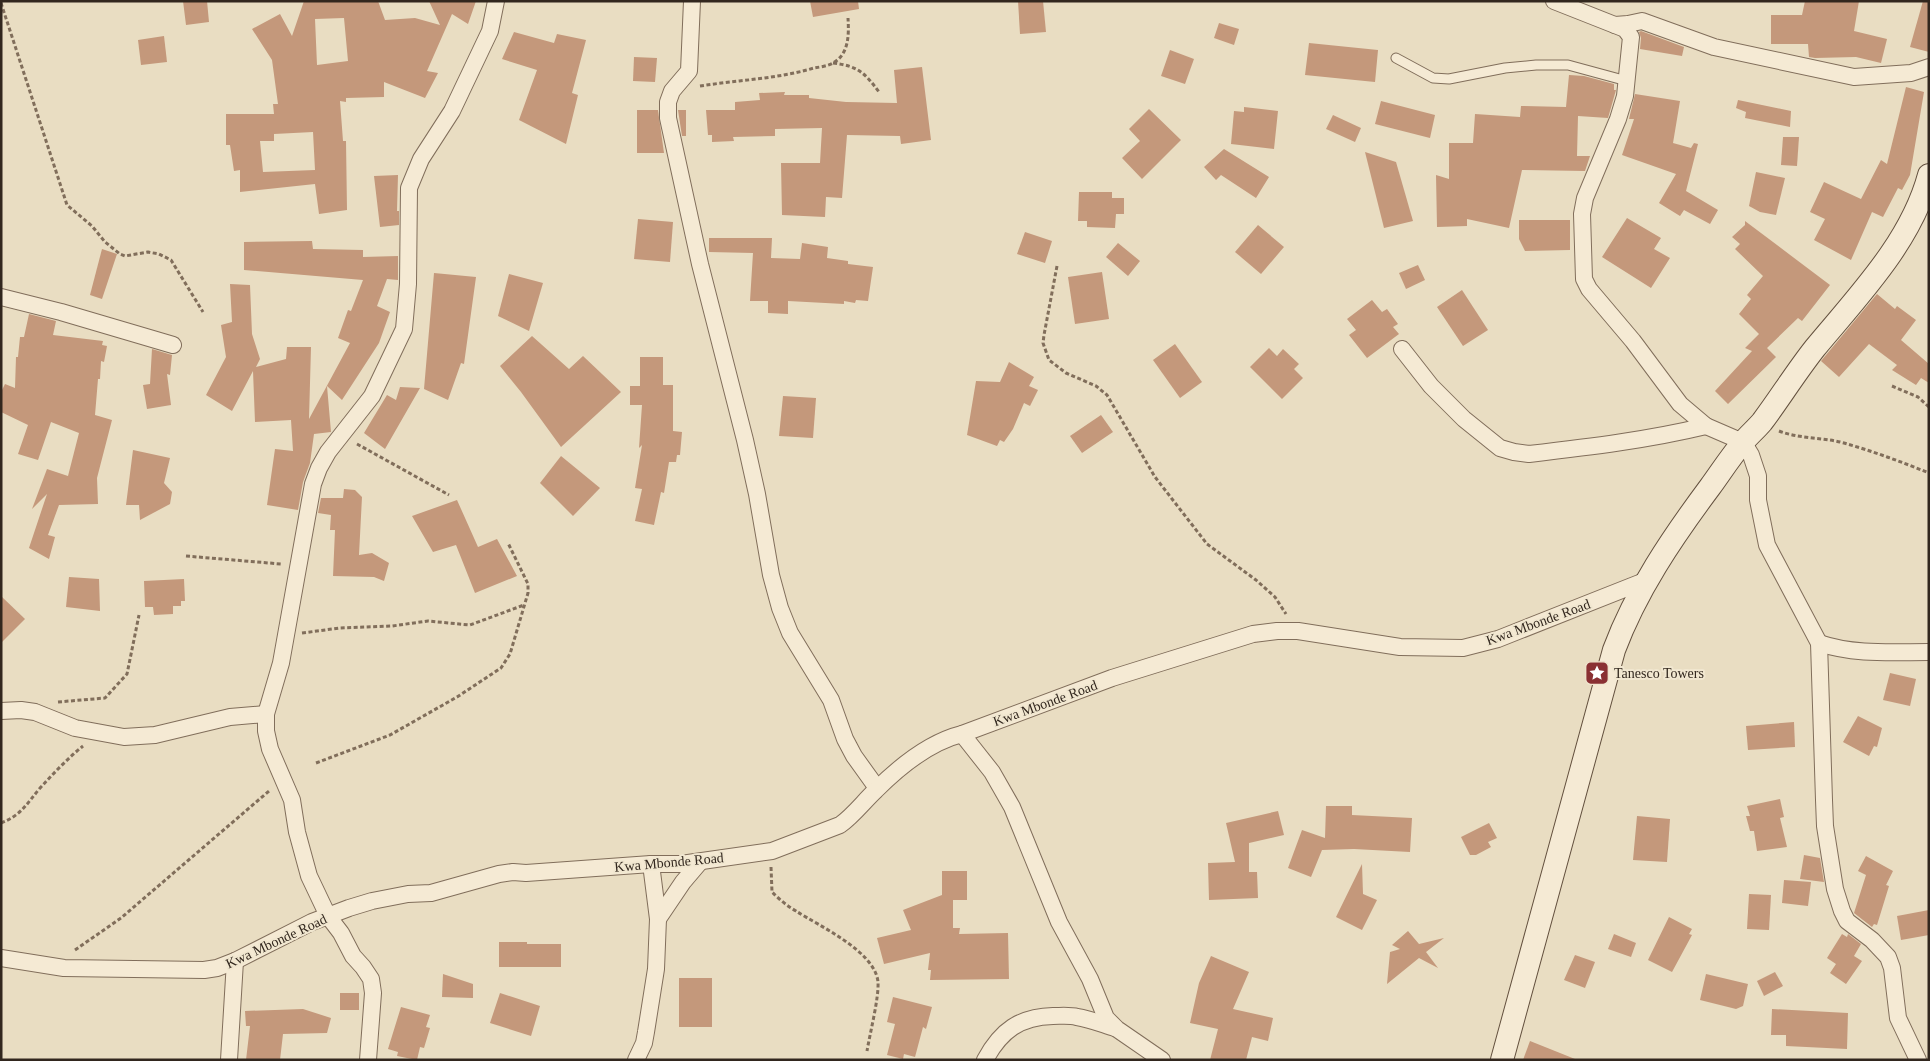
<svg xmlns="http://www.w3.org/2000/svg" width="1930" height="1061" viewBox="0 0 1930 1061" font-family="Georgia,serif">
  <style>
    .building { fill: #c4987b; fill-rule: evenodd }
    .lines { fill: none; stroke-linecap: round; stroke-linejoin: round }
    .lane-casing { stroke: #816e5b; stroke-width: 11 }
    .street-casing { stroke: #816e5b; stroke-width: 18 }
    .secondary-casing { stroke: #63503e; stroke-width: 24 }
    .path { stroke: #816e5b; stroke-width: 3; stroke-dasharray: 4 2.5; stroke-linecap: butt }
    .lane { stroke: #f5ead4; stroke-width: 9 }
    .street { stroke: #f5ead4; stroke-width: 16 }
    .secondary { stroke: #f5ead4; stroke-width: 22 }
    .labels { text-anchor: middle; stroke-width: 4; stroke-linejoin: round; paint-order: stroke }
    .street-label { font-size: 14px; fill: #32271e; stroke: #f1e7d0 }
    .poi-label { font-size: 14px; fill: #32271e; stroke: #f1e7d0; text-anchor: start }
  </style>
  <rect width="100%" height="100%" fill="#e9ddc2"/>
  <g class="building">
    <polygon points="183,1 207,1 209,22 186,25"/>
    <path d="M304 1H378L385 20 415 18 440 25 429 1H476L468 24 452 14 427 71 438 73 425 98 384 82V97L346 98V102L340 101 343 141H346L347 210 319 214 315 184 240 192V170L234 171 230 145H226V114H274L273 104H278L272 60 252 29 280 14 292 36ZM344 18 348 61 317 65 315 19ZM313 132 315 170 263 172 260 141H274V134Z"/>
    <polygon points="810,1 858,1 859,9 813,17"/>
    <polygon points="1018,1 1043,1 1046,32 1020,34"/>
    <polygon points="1805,1 1859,1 1854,31 1887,39 1881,63 1856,57 1815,58 1809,57 1808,44 1771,44 1771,15 1802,15"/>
    <polygon points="1923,1 1929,1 1929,52 1910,47"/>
    <polygon points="1219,23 1239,29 1234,45 1214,38"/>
    <polygon points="1641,31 1684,47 1682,56 1640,49 1641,38 1639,32"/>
    <polygon points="514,32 554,43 557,34 586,40 572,93 578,95 566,144 519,120 537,70 502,59"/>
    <polygon points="164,36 167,62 141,65 138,40"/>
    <polygon points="1309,43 1378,50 1375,82 1305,75"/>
    <polygon points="1170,50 1194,59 1185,84 1161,76"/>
    <polygon points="634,57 657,58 655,82 633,81"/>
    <polygon points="922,67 931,140 901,144 900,136 847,135 842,198 826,197 825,217 782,215 781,163 820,163 822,128 775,129 775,136 733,137 734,141 712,142 712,135 708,135 706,110 735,110 735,102 760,100 759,93 785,92 784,95 809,95 809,98 846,102 897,103 894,70"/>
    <polygon points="1569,75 1584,76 1614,84 1614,90 1616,90 1608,118 1578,116 1577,156 1590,156 1585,171 1522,170 1509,228 1467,219 1467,226 1437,227 1436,175 1449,179 1449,143 1473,143 1475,114 1520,117 1521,106 1566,107"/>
    <polygon points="1906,87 1924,92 1910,175 1902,190 1898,188 1883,217 1872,212 1851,260 1814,240 1825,219 1810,212 1824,182 1861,199 1881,160 1887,164"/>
    <polygon points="1635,94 1680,101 1673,143 1691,148 1694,143 1698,144 1686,191 1718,210 1710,224 1684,210 1680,216 1659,203 1676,174 1622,155 1634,119 1629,119"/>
    <polygon points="1738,100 1791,111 1790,127 1745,118 1746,112 1736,108"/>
    <polygon points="1381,101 1435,115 1430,138 1375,124"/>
    <polygon points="1244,107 1278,111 1274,149 1231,144 1234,111 1244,112"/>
    <polygon points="1149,109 1181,140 1142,179 1122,158 1140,141 1129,129"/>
    <polygon points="637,110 658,110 664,153 637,153"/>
    <polygon points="678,110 686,110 686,136 682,136"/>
    <polygon points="1333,115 1361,128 1355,142 1326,129"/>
    <polygon points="1783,137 1799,137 1797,166 1781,165"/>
    <polygon points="1224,149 1269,177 1256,198 1221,175 1216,180 1204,167"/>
    <polygon points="1365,152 1396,162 1413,221 1384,228"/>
    <polygon points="1756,172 1785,178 1776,215 1760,212 1749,206"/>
    <polygon points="398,175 397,211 399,211 399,225 380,227 374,176"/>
    <polygon points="1079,192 1112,192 1112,198 1124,198 1124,214 1116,214 1115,228 1087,227 1087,221 1078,221"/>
    <polygon points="1627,218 1661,238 1654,249 1670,258 1651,288 1602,257"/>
    <polygon points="638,219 673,222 670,262 634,259"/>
    <polygon points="1519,220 1570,220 1570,250 1525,251 1519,239"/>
    <polygon points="1745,221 1830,285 1802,321 1798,318 1767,348 1776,357 1728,404 1715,391 1752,351 1745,348 1759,334 1739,314 1751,299 1747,295 1763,276 1735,249 1740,244 1732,237 1745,225"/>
    <polygon points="1258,225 1284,247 1261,274 1235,252"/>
    <polygon points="1025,232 1052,241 1045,263 1017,254"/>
    <polygon points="709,238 772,238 771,258 800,259 802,243 828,247 827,258 848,261 848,264 873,267 868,301 856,300 855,303 844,301 844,304 788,301 788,314 768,313 768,301 750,301 753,253 709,252"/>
    <polygon points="312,241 313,249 363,250 363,257 398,256 398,280 387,279 377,306 390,312 379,343 342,400 327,386 331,432 314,434 310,463 303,482 298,510 267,505 275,449 293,451 291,420 255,422 253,371 232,411 206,395 226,357 221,325 232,322 230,284 250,285 252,334 260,359 256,367 286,359 287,347 311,347 309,419 350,343 338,338 348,310 351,311 363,280 244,270 244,242"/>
    <polygon points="1118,243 1140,261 1128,276 1106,257"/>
    <polygon points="102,249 117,254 102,299 90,295"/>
    <polygon points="1418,265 1425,280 1406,289 1399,273"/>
    <polygon points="1102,272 1109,319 1075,324 1068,277"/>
    <polygon points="434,273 476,277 464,364 461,363 448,400 424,389"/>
    <polygon points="509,274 543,283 529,331 498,316"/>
    <polygon points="1462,290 1488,330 1463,346 1437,307"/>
    <polygon points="1877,294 1895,309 1897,306 1916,320 1901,340 1929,364 1929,383 1921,378 1916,385 1892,370 1897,365 1869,344 1839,377 1821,361"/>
    <polygon points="1372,300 1382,312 1387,309 1398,324 1393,327 1399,334 1367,358 1349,335 1356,330 1347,319"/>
    <polygon points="29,314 56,321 53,335 103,341 102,345 107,346 104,362 101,361 100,379 98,379 95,415 112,420 97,478 98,504 59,505 48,535 55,537 49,559 29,548 47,494 32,509 47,469 68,476 79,433 51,422 38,460 18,454 28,425 1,412 1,392 5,384 15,388 16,357 18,357 20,337 24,337"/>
    <polygon points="532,336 569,369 583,356 621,392 561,447 521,392 500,366"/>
    <polygon points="1175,344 1202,382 1180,398 1153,360"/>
    <polygon points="1269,348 1277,356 1283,349 1299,364 1294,369 1303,378 1282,399 1250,367"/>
    <polygon points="152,349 172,355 170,375 167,374 171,405 147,409 143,385 150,384"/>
    <polygon points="640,357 663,357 663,385 673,385 673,431 682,432 680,455 677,455 676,462 669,462 664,493 661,492 654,525 635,521 642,489 635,488 642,445 639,448 642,405 630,405 630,386 640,386"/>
    <polygon points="1009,362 1034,377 1029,386 1038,390 1030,406 1024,403 1013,429 1004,442 1000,440 997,446 967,435 976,381 1000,382"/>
    <polygon points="400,387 420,388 385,449 364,433 387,395 396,400"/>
    <polygon points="783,396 816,398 813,438 779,436"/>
    <polygon points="1101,415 1113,432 1082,453 1070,436"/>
    <polygon points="133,450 170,458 164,483 172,492 170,504 140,520 139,505 126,505"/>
    <polygon points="561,456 600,488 573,516 540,483"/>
    <polygon points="344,489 355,490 362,497 359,555 372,553 389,563 384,581 374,577 333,576 335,530 330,530 331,515 318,513 321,498 343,498"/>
    <polygon points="457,500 478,547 497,539 517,576 475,593 456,545 433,552 412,516"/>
    <polygon points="69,577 99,579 100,611 66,607"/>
    <polygon points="184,579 185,601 181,601 181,606 173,606 173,614 154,615 153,607 145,607 144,581"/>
    <polygon points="1,596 25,619 1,643"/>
    <polygon points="1890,673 1916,679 1910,706 1883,700"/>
    <polygon points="1858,716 1882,728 1877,747 1874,746 1869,756 1843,742"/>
    <polygon points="1794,722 1795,747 1748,750 1746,726"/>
    <polygon points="1780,799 1784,817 1780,818 1787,847 1757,851 1754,831 1750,831 1746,816 1750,816 1747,806"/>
    <polygon points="1326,806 1352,806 1352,815 1412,818 1410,852 1354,849 1322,850 1311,877 1288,868 1302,830 1325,838"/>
    <polygon points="1278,811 1284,835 1249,843 1249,872 1257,872 1258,898 1209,900 1208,863 1235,862 1226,823"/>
    <polygon points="1637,816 1670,819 1667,862 1633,860"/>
    <polygon points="1489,823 1497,838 1488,842 1491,847 1476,855 1470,855 1461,837"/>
    <polygon points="1804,855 1820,858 1824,882 1800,879"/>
    <polygon points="1866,856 1893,871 1886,885 1889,886 1877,925 1874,924 1872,927 1854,913 1866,875 1858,871"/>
    <polygon points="1362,864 1363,894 1377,900 1362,930 1336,917"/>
    <polygon points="942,871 967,871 967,900 953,900 953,928 960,928 959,934 1008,933 1009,979 930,980 931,970 928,970 930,953 884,964 877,938 911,930 903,910 942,895"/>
    <polygon points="1784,880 1811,882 1808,906 1782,903"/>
    <polygon points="1749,894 1771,895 1769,930 1747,929"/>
    <polygon points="1929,910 1929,935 1901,940 1897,916"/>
    <polygon points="1669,917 1692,929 1689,934 1692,935 1672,972 1648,960"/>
    <polygon points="1408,931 1419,944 1444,938 1426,952 1438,968 1419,958 1387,984 1390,952 1400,949 1392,945"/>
    <polygon points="1614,934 1636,943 1631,957 1608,949"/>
    <polygon points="1842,934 1847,937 1848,934 1861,944 1854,956 1862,961 1846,984 1830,973 1836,964 1827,958"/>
    <polygon points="499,942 527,942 527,944 561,944 561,967 499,967"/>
    <polygon points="1575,955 1595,962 1585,988 1564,980"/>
    <polygon points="1211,956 1249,972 1233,1009 1273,1018 1268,1041 1252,1037 1246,1060 1210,1060 1218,1029 1190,1023 1199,983"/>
    <polygon points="1775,972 1783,986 1764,996 1757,981"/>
    <polygon points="443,974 473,984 473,998 442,997"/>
    <polygon points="1706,974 1748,984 1743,1006 1736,1009 1700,1000"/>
    <rect x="679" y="978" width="33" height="49"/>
    <rect x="340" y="993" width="19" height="17"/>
    <polygon points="500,993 540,1006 531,1036 490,1023"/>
    <polygon points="893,997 932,1007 926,1029 923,1027 915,1057 904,1054 903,1059 887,1055 895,1024 887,1022"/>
    <polygon points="401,1007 430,1015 426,1027 430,1028 424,1048 420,1047 417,1060 397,1056 398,1052 388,1049"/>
    <polygon points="303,1009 331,1018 327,1033 283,1034 280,1060 246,1060 250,1026 246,1026 245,1011"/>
    <polygon points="1772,1009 1848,1013 1847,1049 1786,1046 1786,1035 1771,1035"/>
    <polygon points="1530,1041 1575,1059 1575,1060 1523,1060"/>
  </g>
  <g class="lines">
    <g class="lane-casing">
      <polyline id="lane" points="1396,58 1433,78 1449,79 1505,68 1536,65 1568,65 1627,81"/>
    </g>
    <g class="street-casing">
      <g id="street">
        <polyline points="692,1 689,71 672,91 668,102 668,118 700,264 745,440 757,494 771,575 780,608 790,633 831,700 845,739 854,756 877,788"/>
        <polyline points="1554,1 1625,29 1631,37 1625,96 1618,119 1585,198 1582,214 1584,279 1589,289 1633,341 1680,404 1706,426 1743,442 1751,455 1758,476 1758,500 1767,545 1819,643 1824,800 1825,826 1835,889 1842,911 1847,921 1872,940 1888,957 1892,968 1898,1018 1918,1060"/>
        <polyline points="1615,25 1628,24 1642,21 1714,47 1854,77 1911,73 1929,67"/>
        <polyline points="1,297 61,312 173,345"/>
        <path d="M1402 349 1431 386 1464 419 1500 448 1514 452 1529 454C1589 447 1648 440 1706 426"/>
        <path d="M1819 643C1854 655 1892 652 1929 652"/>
        <polyline points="1,711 21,710 35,712 75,728 124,737 155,735 230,717 266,714"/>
        <polyline points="962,734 992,772 1012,807 1059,922 1090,979 1106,1018 1117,1029 1162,1060"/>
        <polyline points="658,919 683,882 700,862"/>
        <path d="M1 958 64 968 204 970 217 968 235 961 312 922 349 908 372 901 408 894 431 893 499 874 513 872 526 873 651 864H681L772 851 840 825C854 815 864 801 876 790 900 766 930 742 962 734L1112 678 1253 634 1277 631H1298L1400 647 1463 648 1498 639 1647 580"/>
        <polyline points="229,1060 235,961"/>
        <polyline points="368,1060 373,993 371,979 363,967 353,956 341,933 328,916 309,876 297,832 292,800 270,749 266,731 266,714 281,663 313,484 319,468 328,452 372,396 404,329 408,284 409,188 421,159 452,111 490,31 496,1"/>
        <polyline points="636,1060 644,1043 646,1032 656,969 658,919 651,864"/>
        <path d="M985 1060C1001 1030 1020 1017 1053 1016 1061 1016 1070 1015 1077 1017 1090 1019 1102 1024 1115 1028"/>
      </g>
    </g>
    <g class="secondary-casing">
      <path id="secondary" d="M1502 1060 1614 650C1636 591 1672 538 1710 487 1721 472 1731 456 1744 441 1749 435 1756 429 1762 422 1780 398 1796 372 1815 348 1858 296 1911 242 1929 175"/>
    </g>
    <g class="path">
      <polyline points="1,3 67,205 92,226 105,242 120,254 125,256 148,252 159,254 171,260 203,312"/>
      <path d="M833 63C858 66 865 73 879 92"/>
      <path d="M700 86C738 80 777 79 814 68 820 67 828 66 833 63 849 54 849 35 848 18"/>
      <polyline points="1057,266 1044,335 1043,343 1049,360 1066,373 1096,386 1107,395 1155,477 1207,544 1256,580 1275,597 1286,614"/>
      <polyline points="1892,386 1918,397 1929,407"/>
      <path d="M1779 431C1800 439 1822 437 1844 443 1872 451 1902 462 1929 473"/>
      <polyline points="357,444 449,495"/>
      <polyline points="186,556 281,564"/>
      <polyline points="302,633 340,628 392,626 428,621 470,625 524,605"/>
      <polyline points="58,702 105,698 127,674 139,615"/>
      <polyline points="316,763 390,735 457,697 501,668 510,654 528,593 528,584 508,543"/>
      <path d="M1 823C22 815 27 803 41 787 54 773 68 758 83 746"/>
      <path d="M771 867 772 892C779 899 787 906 796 911 819 926 875 951 878 982 879 998 870 1033 867 1051"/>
      <polyline points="75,950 121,918 269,791"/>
    </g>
    <use href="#lane" class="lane"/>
    <use href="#street" class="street"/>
    <use href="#secondary" class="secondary"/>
  </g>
  <defs>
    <g id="sight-square" transform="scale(1.25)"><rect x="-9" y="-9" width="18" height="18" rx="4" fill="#8a3033" stroke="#f1e7d0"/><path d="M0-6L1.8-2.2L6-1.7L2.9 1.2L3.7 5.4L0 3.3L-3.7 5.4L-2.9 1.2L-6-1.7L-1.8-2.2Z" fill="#fff"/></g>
  </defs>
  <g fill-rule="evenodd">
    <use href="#sight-square" x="1597" y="673"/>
  </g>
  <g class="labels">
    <g class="street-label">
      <text transform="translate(1538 622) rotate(-20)" y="5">Kwa Mbonde Road</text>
      <text transform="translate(1045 703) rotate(-20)" y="5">Kwa Mbonde Road</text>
      <text transform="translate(669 862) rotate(-5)" y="5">Kwa Mbonde Road</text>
      <text transform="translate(276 941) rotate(-25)" y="5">Kwa Mbonde Road</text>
    </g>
    <g class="poi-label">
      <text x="1614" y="678">Tanesco Towers</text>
    </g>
  </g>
  <rect width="1930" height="1061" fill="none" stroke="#32271e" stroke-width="5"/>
</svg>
